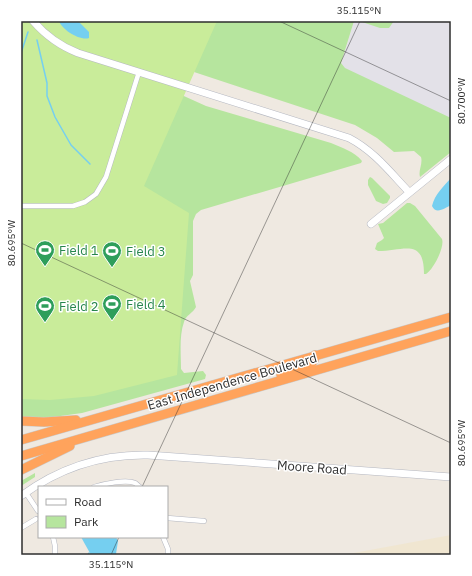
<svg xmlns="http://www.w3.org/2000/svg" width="472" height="576" viewBox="0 0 472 576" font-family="'IBM Plex Sans',sans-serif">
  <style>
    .industrial { fill: #e3e1e8 }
    .education { fill: #f0e6d1 }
    .green { fill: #b6e59e }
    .pitch { fill: #c9ec9a }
    .water { fill: #75cff0 }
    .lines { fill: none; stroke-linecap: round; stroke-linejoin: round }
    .stream { stroke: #75cff0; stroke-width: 1.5 }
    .street-casing { stroke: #b4b7c1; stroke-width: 5.5 }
    .secondary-casing { stroke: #b4b7c1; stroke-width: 8 }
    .highway-casing { stroke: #c9c9c9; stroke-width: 10 }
    .street { stroke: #fff; stroke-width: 4.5 }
    .secondary { stroke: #fff; stroke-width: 7 }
    .highway { stroke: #ffa35c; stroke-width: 9 }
    .ticks { fill: none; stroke: #2e2e2e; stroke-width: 1; stroke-opacity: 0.45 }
    .labels { text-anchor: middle; stroke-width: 3; stroke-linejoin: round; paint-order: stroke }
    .leisure-label { font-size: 13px; fill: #27864d; stroke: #fff; text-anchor: start }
    .street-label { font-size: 13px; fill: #2e2e2e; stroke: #fff }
    .neatline { fill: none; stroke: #2e2e2e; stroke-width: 1.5 }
    .ticks-label { font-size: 10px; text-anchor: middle; fill: #2e2e2e }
  </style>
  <rect width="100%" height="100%" fill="#efe9e1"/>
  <polygon class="industrial" points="354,21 444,21 451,24 451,120 340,68"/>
  <polygon class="education" points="451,535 451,555 343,555"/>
  <g class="green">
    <path d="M210 21H354L341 63 345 68 451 118V152L420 177C418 171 423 164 421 157L414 151 394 152 377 138 355 125 194 72Z"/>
    <polygon points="359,21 394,21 389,28 380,28"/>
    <path d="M175 92 206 106 331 143C342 148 354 151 362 161L361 163 201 210 196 214 193 221V275L190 281 196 307C193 313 186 315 184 322 179 336 181 354 181 369L184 373 203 371 206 375 205 379 82 413 46 418 21 417V373L138 194Z"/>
    <polygon points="370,177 372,178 390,196 390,198 387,203 383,204 376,201 368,185 368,180"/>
    <path d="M407 203H410L415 206 442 239C445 247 433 270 426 274H424C424 237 403 251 378 251L375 249 377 243 382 240 384 238 378 224 383 223Z"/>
    <polygon points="35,473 35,477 21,486 21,481"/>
  </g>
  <polygon class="pitch" points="21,21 217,21 144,186 189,213 177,375 94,396 50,400 21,399"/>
  <g class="water">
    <path d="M59 21H78L89 32V38C80 41 62 30 59 21Z"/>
    <path d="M451 178V205C445 208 436 215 432 206 435 194 443 187 451 178Z"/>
    <polygon points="81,537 116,537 118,541 116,554 91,555"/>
  </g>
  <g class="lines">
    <g class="stream">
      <polyline points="37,40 47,83 47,96 55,117 71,145 90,164"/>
      <polyline points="21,53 28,32"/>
      <polyline points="88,555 89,553"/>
    </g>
    <g class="street-casing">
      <g id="street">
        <polyline points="21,206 73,206 85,202 96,194 106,177 139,72"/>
        <path d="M94 487C103 484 126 479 135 483 137 484 138 486 140 487"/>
        <polyline points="26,493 38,511"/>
        <polyline points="167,518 204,521"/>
        <polyline points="21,528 36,519"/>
        <polyline points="53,537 55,546 55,555"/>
        <polyline points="163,537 168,549 168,555"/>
      </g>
    </g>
    <g class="secondary-casing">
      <g id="secondary">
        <path d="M33 21C46 36 60 46 78 53L349 138C374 151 390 172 409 192"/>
        <polyline points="371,224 451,159"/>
        <path d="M21 496C59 468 101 454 148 455L451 477"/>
      </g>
    </g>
    <g class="highway-casing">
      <g id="highway">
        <polyline points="281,375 311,364 314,360 315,355"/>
        <polyline points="21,421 44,422 76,420"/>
        <polyline points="21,440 451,317"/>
        <polyline points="21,456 451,331"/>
        <polyline points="21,470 70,446"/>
      </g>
    </g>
    <use href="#street" class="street"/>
    <use href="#secondary" class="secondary"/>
    <use href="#highway" class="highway"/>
  </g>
  <path class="ticks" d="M279 21 451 101M21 243 451 443M142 487 360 21M111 555 119 537"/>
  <defs>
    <g id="stadium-pin" transform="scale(1)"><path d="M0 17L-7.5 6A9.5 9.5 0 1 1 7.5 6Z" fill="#2e9e5b" stroke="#fff"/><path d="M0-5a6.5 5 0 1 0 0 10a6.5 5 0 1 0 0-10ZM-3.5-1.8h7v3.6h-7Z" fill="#fff"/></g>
  </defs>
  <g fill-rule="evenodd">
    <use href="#stadium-pin" x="45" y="250"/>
    <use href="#stadium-pin" x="112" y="251"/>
    <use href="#stadium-pin" x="112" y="304"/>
    <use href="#stadium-pin" x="45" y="306"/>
  </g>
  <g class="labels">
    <g class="leisure-label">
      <text x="59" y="255">Field 1</text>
      <text x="126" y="256">Field 3</text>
      <text x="126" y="309">Field 4</text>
      <text x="59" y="311">Field 2</text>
    </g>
    <g class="street-label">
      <text transform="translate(232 381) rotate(-16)" y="5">East Independence Boulevard</text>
      <text transform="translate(312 467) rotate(4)" y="5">Moore Road</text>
    </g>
  </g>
  <rect width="472" height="576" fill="none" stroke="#ffffff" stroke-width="44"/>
  <rect x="38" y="486" width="130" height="52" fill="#ffffff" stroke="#ababab"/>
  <rect x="46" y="499" width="20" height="6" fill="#ffffff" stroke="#ababab"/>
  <text x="74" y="506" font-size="12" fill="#2e2e2e">Road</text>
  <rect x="46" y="516" width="20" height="12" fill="#b6e59e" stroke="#ababab"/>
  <text x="74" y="526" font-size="12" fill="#2e2e2e">Park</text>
  <rect x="22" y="22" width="428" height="532" class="neatline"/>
  <g class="ticks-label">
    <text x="359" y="14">35.115°N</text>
    <text transform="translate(461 101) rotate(-90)" y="4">80.700°W</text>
    <text transform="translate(11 243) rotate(-90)" y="4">80.695°W</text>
    <text transform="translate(461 443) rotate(-90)" y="4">80.695°W</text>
    <text x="111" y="568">35.115°N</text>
  </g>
</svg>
